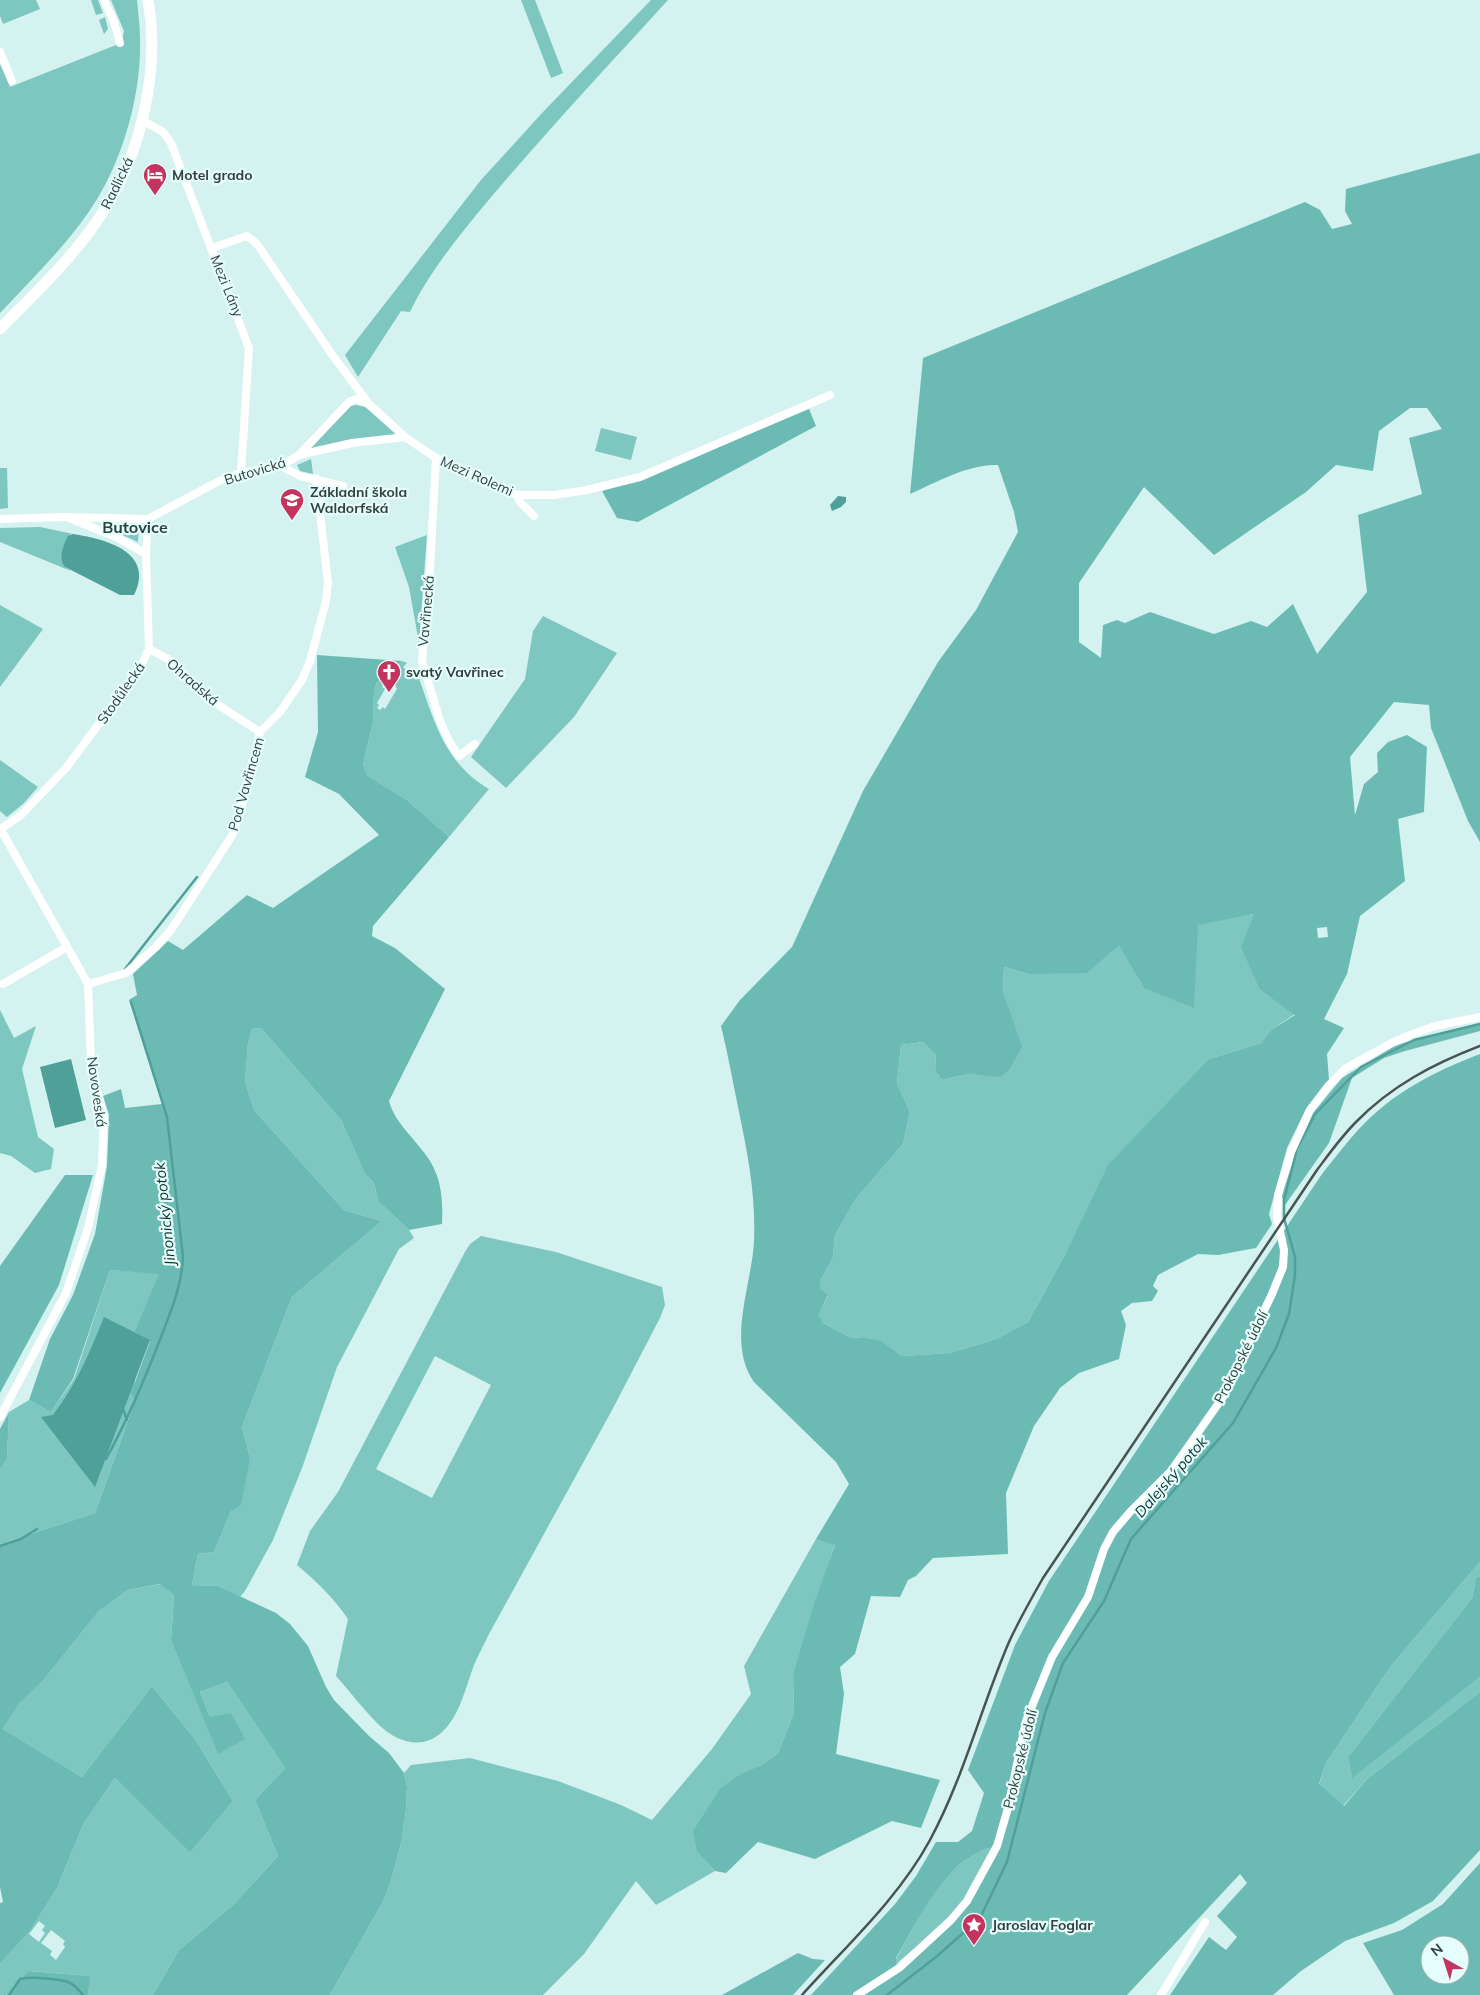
<svg xmlns="http://www.w3.org/2000/svg" width="1480" height="1995" viewBox="0 0 1480 1995" font-family="Mulish,sans-serif">
  <style>
    .green { fill: #7dc7c0; fill-rule: evenodd }
    .forest { fill: #6bbbb4; fill-rule: evenodd }
    .water { fill: #4fa099 }
    .lines { fill: none; stroke-linecap: round; stroke-linejoin: round }
    .stream { stroke: #4fa099; stroke-width: 2.5 }
    .minor { stroke: #fff; stroke-width: 8 }
    .secondary { stroke: #fff; stroke-width: 11 }
    .rail { stroke: #465453; stroke-width: 2.5 }
    .labels { text-anchor: middle; stroke-width: 4.5; stroke-linejoin: round; paint-order: stroke }
    .poi-label { font-size: 14px; font-weight: bold; fill: #333f3e; stroke: #e6fefb; text-anchor: start }
    .street-label { font-size: 14px; fill: #333f3e; stroke: #e6fefb }
    .water-label { font-size: 15px; font-style: italic; fill: #0a322f; stroke: #e6fefb }
    .quarter-label { font-size: 16px; font-weight: bold; fill: #2a4341; stroke: #e6fefb }
  </style>
  <rect width="100%" height="100%" fill="#d4f2ef"/>
  <g class="green">
    <polygon points="0,0 36,0 40,9 3,24 0,16"/>
    <polygon points="91,0 98,0 103,13 96,15"/>
    <path d="M111 0H137C138 13 140 25 140 38 142 96 121 167 88 213 62 250 30 281 0 313V64L10 87 116 45 121 47 124 31Z"/>
    <polygon points="521,0 535,0 563,73 551,78"/>
    <path d="M651 0H668C615 58 562 115 510 175 476 215 432 265 410 312L401 311 358 377 345 355 481 180 543 112Z"/>
    <polygon points="105,17 108,29 104,34 99,20"/>
    <polygon points="356,405 365,407 397,435 306,452 351,406"/>
    <polygon points="601,428 637,437 631,460 595,451"/>
    <polygon points="311,459 313,474 300,471 297,465"/>
    <polygon points="0,468 7,468 8,508 0,509"/>
    <polygon points="102,523 139,524 138,542 103,526"/>
    <polygon points="40,527 73,534 71,534 65,567 71,571 0,542 0,528"/>
    <polygon points="427,535 419,643 409,587 395,547"/>
    <polygon points="0,605 43,629 0,687"/>
    <polygon points="543,616 617,653 574,717 506,788 471,757 525,679 533,631"/>
    <path d="M402 661 407 663 403 667 408 672 412 668 417 673C434 719 443 762 489 789L449 837 407 800 366 776 363 765 373 722 374 691 377 682ZM385 682 389 684 394 682 397 689 385 709 383 707 380 710 377 708 379 705 377 703 385 689 382 687Z"/>
    <polygon points="0,760 38,787 24,803 7,817 0,811"/>
    <polygon points="1254,914 1260,990 1295,1014 1271,1030 1261,1043 1209,1059 1067,1251 1028,1322 996,1339 950,1353 902,1356 880,1341 864,1337 852,1338 823,1323 817,1316 828,1296 820,1289 820,1281 833,1258 835,1235 855,1200 903,1144 910,1112 897,1083 901,1045 923,1042 936,1055 935,1071 942,1080 969,1074 1000,1076 1021,1047 1003,991 1004,967 1028,974 1120,944 1144,988 1198,924"/>
    <polygon points="0,1010 14,1038 36,1026 22,1069 38,1137 54,1149 51,1169 35,1173 11,1156 0,1153"/>
    <polygon points="261,1028 341,1120 365,1174 374,1183 378,1201 409,1230 414,1238 399,1249 337,1367 302,1468 273,1540 245,1591 240,1597 218,1586 192,1585 198,1554 214,1552 231,1511 250,1458 242,1427 292,1297 382,1221 344,1210 254,1110 245,1081 248,1043 252,1029"/>
    <path d="M481 1236 556 1252 662 1287 665 1305 660 1318 611 1412 489 1634C484 1645 478 1655 474 1665 466 1686 461 1711 446 1728 426 1751 399 1744 379 1725 364 1710 350 1692 336 1676L348 1619C333 1597 317 1582 297 1565L310 1531 338 1492 465 1252 470 1244ZM435 1356 491 1385 432 1498 376 1469Z"/>
    <polygon points="110,1270 160,1273 134,1332 135,1401 95,1513 0,1544 0,1470 7,1459 9,1412 29,1400 51,1412 74,1379"/>
    <polygon points="816,1539 835,1544 793,1674 794,1713 778,1753 763,1764 742,1773 697,1852 715,1871 656,1905 636,1881 584,1954 543,1995 330,1995 384,1900 393,1874 402,1839 406,1809 407,1787 404,1773 411,1765 470,1758 558,1781 621,1805 652,1820 712,1749 751,1694 744,1666"/>
    <polygon points="1480,1562 1480,1576 1476,1578 1472,1598 1348,1757 1352,1777 1480,1677 1480,1692 1367,1779 1343,1806 1319,1785 1326,1763 1390,1667"/>
    <path d="M161 1584 174 1595 171 1641 218 1753 244 1739 210 1717 200 1692 227 1682 285 1768 255 1800 278 1856 233 1905 179 1950 153 1995H88L89 1976 30 1971 6 1995H0V1964L30 1931 57 1888 84 1823 115 1778 190 1853 233 1801 195 1739 152 1686 82 1777 3 1729 19 1702 42 1682 99 1611 128 1590ZM39 1921 45 1926 42 1930 45 1933 39 1942 29 1934ZM51 1930 65 1941 63 1944 65 1947 56 1960 50 1955 52 1951 41 1943Z"/>
    <path d="M988 1848 992 1850 961 1902 941 1926 896 1964V1959C913 1929 929 1895 953 1871 963 1860 975 1854 988 1848Z"/>
  </g>
  <g class="forest">
    <path d="M1480 153V842L1468 821 1431 728 1429 705 1394 702 1350 757 1355 815 1364 784 1378 772 1377 753 1388 742 1407 735 1427 747 1424 812 1398 819 1405 881 1360 916 1347 974 1324 1019 1344 1028 1327 1054 1329 1080 1306 1109 1287 1148 1269 1214 1272 1224 1256 1248 1218 1255 1198 1254 1158 1275 1153 1286 1158 1291 1152 1301 1132 1303 1121 1311 1126 1325 1119 1359 1079 1373 1060 1388 1034 1426 1006 1493 1008 1554 933 1558 916 1576 908 1580 900 1597 871 1596 855 1654 840 1667 844 1694 836 1754 940 1780 921 1828 892 1821 815 1859 758 1842 726 1873 715 1871 697 1852 693 1831 720 1789 742 1773 763 1764 778 1753 794 1713 793 1674 815 1601 835 1545 816 1539 849 1484 836 1462 754 1382C726 1342 752 1285 754 1241 756 1197 748 1155 739 1112 733 1083 728 1054 721 1026L740 1000 792 947 863 791 938 662 976 610 1018 532 1014 512 998 465C968 464 937 482 910 494L923 358 1305 202 1320 210 1332 229 1352 224 1345 211 1346 189ZM1410 408H1427L1442 429 1409 438 1422 494 1358 515 1367 592 1317 654 1293 604 1267 627 1251 621 1214 634 1150 612 1125 623 1117 620 1103 625 1101 658 1079 642V583L1144 487 1214 555 1306 492 1336 465 1373 471 1379 431ZM1254 914 1241 947 1260 990 1295 1015 1271 1030 1261 1043 1209 1059 1108 1165 1067 1251 1028 1322 996 1339 950 1353 902 1356 881 1341 864 1337 852 1338 823 1323 818 1315 828 1295 820 1289V1281L833 1258 835 1235 855 1200 903 1144 910 1112 897 1083 901 1045 923 1042 936 1055 935 1071 942 1080 969 1074 1000 1077 1009 1070 1022 1047 1003 991 1004 967 1028 974 1087 973 1119 945 1144 988 1194 1008 1198 925ZM1327 927 1328 937 1318 938 1317 928Z"/>
    <polygon points="809,409 816,426 638,522 617,518 602,491 640,480"/>
    <path d="M317 655 402 661 377 682 374 691 373 722 363 765 367 776 407 800 449 837 373 926 372 936 395 948 445 989 389 1101C395 1124 417 1140 430 1161 442 1180 443 1203 442 1224L409 1230 378 1201 374 1183 365 1174 341 1120 261 1028 252 1029 248 1043 245 1081 254 1110 344 1210 382 1221 292 1297 242 1427 250 1458 241 1505 231 1511 214 1552 198 1554 192 1585 218 1586 276 1613 290 1624 308 1646 326 1687 334 1700 369 1736 389 1753 404 1773 407 1787 406 1809 402 1839 393 1874 384 1900 330 1995H153L179 1950 233 1905 278 1856 255 1800 285 1768 227 1682 200 1692 210 1717 231 1713 245 1739 218 1754 171 1641 174 1595 160 1584 128 1590 99 1611 42 1682 19 1703 3 1729 82 1777 152 1686 195 1739 233 1801 190 1853 115 1778 84 1823 57 1888 30 1931 0 1964V1903L3 1902 0 1887V1544L95 1513 135 1401 131 1393 150 1341 134 1332 159 1274 110 1270 73 1379 51 1412 29 1400 50 1339 73 1295 95 1234 107 1166 109 1115 103 1096 121 1089 125 1108 162 1104 129 1000 137 995 133 974 168 941 183 950 247 895 273 908 379 835 339 794 305 777 318 732Z"/>
    <polygon points="1480,1023 1480,1031 1405,1051 1384,1058 1352,1078 1329,1143 1285,1205 1281,1194 1312,1114 1342,1078 1396,1045"/>
    <path d="M1480 1054V1562L1390 1667 1326 1763 1319 1784 1344 1806 1367 1779 1480 1692V1850L1433 1901 1394 1923 1345 1941 1301 1971 1273 1995H1170L1209 1937 1226 1950 1237 1937 1217 1916 1247 1883 1240 1874 1127 1995H811L895 1904 916 1876 936 1842H958L972 1831 984 1793 968 1770 1015 1645 1049 1581 1322 1174C1334 1159 1346 1143 1359 1129 1392 1093 1435 1071 1480 1054ZM988 1848 992 1850 961 1902 941 1926 903 1960 896 1964V1958C913 1929 929 1896 953 1871 963 1860 975 1854 988 1848Z"/>
    <polygon points="65,1175 93,1175 59,1285 0,1393 0,1266"/>
    <polygon points="9,1412 7,1459 0,1470 0,1429"/>
    <polygon points="1480,1576 1480,1677 1352,1778 1348,1757 1472,1598 1476,1578"/>
    <path d="M1480 1863V1995H1394L1363 1943 1402 1930 1443 1904ZM1430 1945H1460V1975H1430Z"/>
    <polygon points="798,1953 813,1959 825,1960 793,1995 722,1995"/>
    <polygon points="29,1971 90,1976 88,1995 6,1995"/>
  </g>
  <g class="water">
    <polygon points="838,496 846,497 846,502 841,507 832,511 830,505"/>
    <path d="M73 534C106 539 155 552 134 595H120L65 567C58 559 63 545 68 536Z"/>
    <polygon points="71,1059 86,1120 55,1128 40,1067"/>
    <path d="M104 1317 150 1340 95 1487 41 1417 53 1415C76 1385 90 1352 104 1317Z"/>
  </g>
  <g class="lines">
    <g class="stream">
      <polyline points="125,969 197,877"/>
      <polyline points="123,1409 127,1420"/>
      <path d="M106 1459C128 1419 145 1379 161 1337 171 1311 182 1285 183 1257L167 1117 131 1002"/>
      <polyline points="0,1546 21,1539 37,1529"/>
      <path d="M9 1995 20 1979C31 1976 57 1979 68 1982 74 1984 79 1990 83 1995"/>
      <polyline points="887,1995 936,1957 980,1918 1007,1862 1045,1713 1063,1663 1104,1601 1131,1539 1233,1423 1276,1348 1289,1314 1295,1275 1295,1257 1284,1218 1284,1200 1297,1149 1315,1114 1361,1067 1414,1040 1480,1024"/>
    </g>
    <g class="minor">
      <polyline points="104,0 114,22 120,43"/>
      <polyline points="0,52 12,81"/>
      <polyline points="142,120 163,132 171,143 249,348 241,473"/>
      <polyline points="212,248 247,236 257,244 333,356 369,404 405,437 436,458 517,495 554,495 587,490 640,477 830,395"/>
      <polyline points="299,455 352,443 405,437"/>
      <polyline points="436,458 430,568 422,661 440,721 450,743 459,756 475,744"/>
      <polyline points="281,466 300,476 343,486"/>
      <polyline points="517,495 520,502 534,516"/>
      <polyline points="69,518 118,538 146,554"/>
      <polyline points="0,519 65,517 148,519 219,481 241,473 281,466 299,455 349,402 356,399 369,404"/>
      <polyline points="149,649 168,659 206,697 260,732"/>
      <polyline points="0,828 88,984 91,1064 104,1117 102,1165 88,1228 66,1293 0,1417"/>
      <polyline points="1,829 21,815 66,768 139,670 149,649 146,554 148,519"/>
      <polyline points="3,984 67,947"/>
      <polyline points="88,984 126,973 156,947 171,930 233,834 240,813 260,732 280,712 302,680 310,661 326,601 328,583 316,478"/>
      <polyline points="857,1995 899,1968 951,1920 967,1901 997,1846 1008,1808 1026,1721 1052,1657 1088,1597 1104,1549 1113,1532 1130,1512 1171,1471 1223,1397 1272,1294 1283,1267 1284,1250 1277,1217 1278,1195 1291,1152 1310,1110 1329,1085 1346,1068 1392,1043 1410,1035 1435,1026 1480,1017"/>
      <polyline points="1161,1995 1205,1922"/>
    </g>
    <path class="secondary" d="M0 329C36 292 75 256 103 212 142 152 160 70 148 0"/>
    <path class="rail" d="M802 1995C847 1945 898 1899 930 1840 964 1777 981 1707 1009 1642 1019 1620 1031 1599 1043 1578L1317 1170C1329 1154 1341 1137 1356 1122 1391 1086 1433 1064 1480 1046"/>
  </g>
  <defs>
    <g id="hotel-pin" transform="scale(1.25)"><path d="M0 17L-7.5 6A9.5 9.5 0 1 1 7.5 6Z" fill="#c3355e" stroke="#e6fefb"/><path d="M-6-4.5h1.5V1H6V5H4.5V3h-9V5H-6ZM-4 0a1.8 1.8 0 1 1 3.6 0ZM.5 0V-2.5h3Q6-2.5 6 0Z" fill="#fff"/></g>
    <g id="school-pin" transform="scale(1.25)"><path d="M0 17L-7.5 6A9.5 9.5 0 1 1 7.5 6Z" fill="#c3355e" stroke="#e6fefb"/><path d="M0-5L7-2L0 1L-7-2ZM-4 1L0 2.5L4 1V4Q0 6-4 4Z" fill="#fff"/></g>
    <g id="church-pin" transform="scale(1.25)"><path d="M0 17L-7.5 6A9.5 9.5 0 1 1 7.5 6Z" fill="#c3355e" stroke="#e6fefb"/><path d="M-1.2-6h2.4v3.5h3.3v2.4h-3.3V6h-2.4V-.1h-3.3v-2.4h3.3Z" fill="#fff"/></g>
    <g id="sight-pin" transform="scale(1.25)"><path d="M0 17L-7.5 6A9.5 9.5 0 1 1 7.5 6Z" fill="#c3355e" stroke="#e6fefb"/><path d="M0-6L1.8-2.2L6-1.7L2.9 1.2L3.7 5.4L0 3.3L-3.7 5.4L-2.9 1.2L-6-1.7L-1.8-2.2Z" fill="#fff"/></g>
  </defs>
  <g fill-rule="evenodd">
    <use href="#hotel-pin" x="155" y="175"/>
    <use href="#school-pin" x="292" y="500"/>
    <use href="#church-pin" x="389" y="672"/>
    <use href="#sight-pin" x="974" y="1925"/>
  </g>
  <g class="labels">
    <g class="poi-label">
      <text x="172" y="180">Motel grado</text>
      <text x="310" y="497">Základní škola<tspan x="310" dy="16">Waldorfská</tspan></text>
      <text x="406" y="677">svatý Vavřinec</text>
      <text x="992" y="1930">Jaroslav Foglar</text>
    </g>
    <g class="street-label">
      <text transform="translate(117 183) rotate(-64)" y="5">Radlická</text>
      <text transform="translate(227 286) rotate(68)" y="5">Mezi Lány</text>
      <text transform="translate(255 471) rotate(-17)" y="5">Butovická</text>
      <text transform="translate(477 476) rotate(24)" y="5">Mezi Rolemi</text>
      <text transform="translate(426 611) rotate(-85)" y="5">Vavřinecká</text>
      <text transform="translate(193 682) rotate(41)" y="5">Ohradská</text>
      <text transform="translate(121 693) rotate(-55)" y="5">Stodůlecká</text>
      <text transform="translate(246 784) rotate(-74)" y="5">Pod Vavřincem</text>
      <text transform="translate(97 1092) rotate(82)" y="5">Novoveská</text>
      <text transform="translate(1241 1357) rotate(-63)" y="5">Prokopské údolí</text>
      <text transform="translate(1020 1759) rotate(-76)" y="5">Prokopské údolí</text>
    </g>
    <g class="water-label">
      <text transform="translate(165 1214) rotate(-96)" y="5">Jinonický potok</text>
      <text transform="translate(1171 1477) rotate(-49)" y="5">Dalejský potok</text>
    </g>
    <g class="quarter-label">
      <text x="135" y="533">Butovice</text>
    </g>
  </g>
  <g transform="translate(1445 1960) rotate(321)"><circle r="24" fill="#e6fefb" stroke="#9eb2af"/>
  <path d="M0-4L9 19L0 12L-9 19Z" fill="#c3355e"/>
  <text y="-8" font-size="14" font-weight="bold" text-anchor="middle" fill="#333f3e">N</text>
  </g>
</svg>
